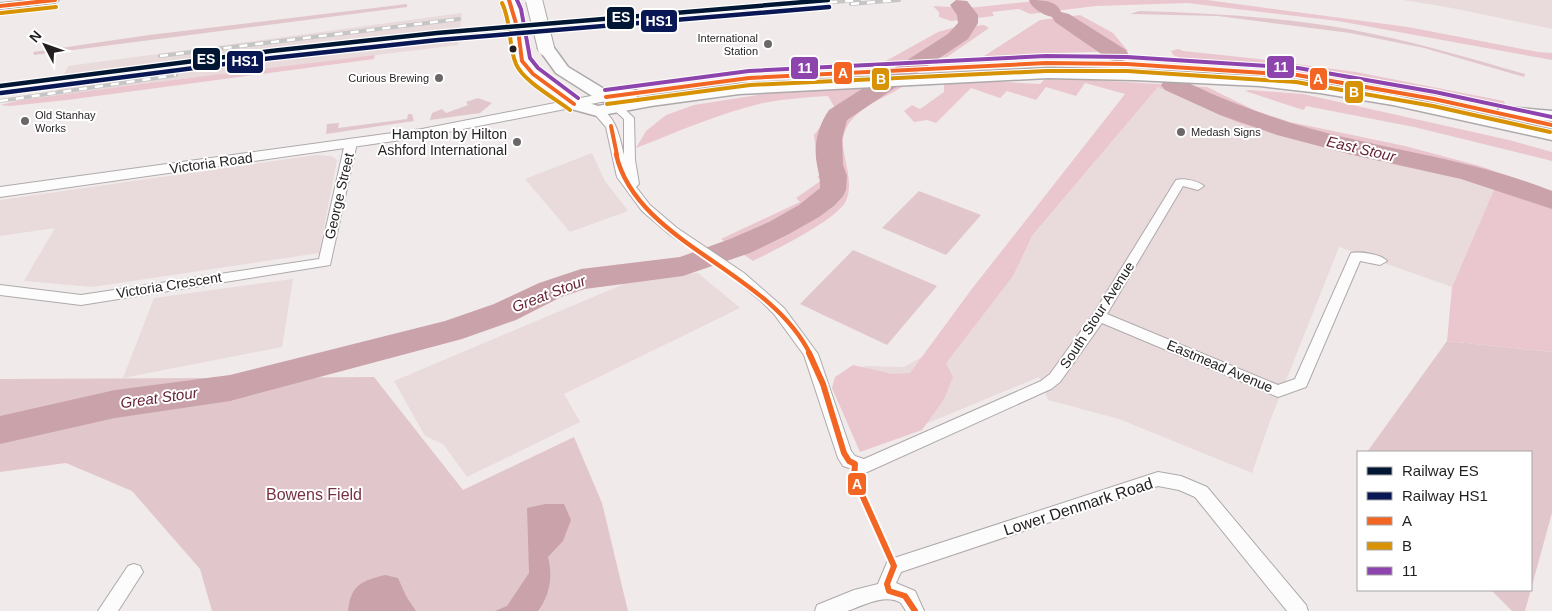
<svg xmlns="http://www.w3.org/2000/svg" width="1552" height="611" viewBox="0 0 1552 611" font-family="Helvetica,sans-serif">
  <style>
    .built { fill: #e9dadc }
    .green { fill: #e1c7cc }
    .forest { fill: #eac7ce }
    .water { fill: #caa2aa }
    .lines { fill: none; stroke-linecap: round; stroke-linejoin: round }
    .river { fill: #caa2aa; fill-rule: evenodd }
    .minor-casing { stroke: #aea9aa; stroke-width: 2 }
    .tertiary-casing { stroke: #aea9aa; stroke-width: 2 }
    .primary-casing { stroke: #aea9aa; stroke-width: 3 }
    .minor { fill: #fdfcfc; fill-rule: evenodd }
    .tertiary { fill: #fdfcfc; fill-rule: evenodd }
    .primary { fill: #fdfcfc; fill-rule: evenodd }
    .rail-casing { stroke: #c6c5c6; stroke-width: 4 }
    .rail { stroke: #fff; stroke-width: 2.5; stroke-dasharray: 8; stroke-linecap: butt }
    .primary-bridge-casing { stroke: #aea9aa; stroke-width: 18; stroke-linecap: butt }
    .primary-bridge { stroke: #fdfcfc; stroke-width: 16 }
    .bus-1-far2-casing { stroke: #fff; stroke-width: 6 }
    .bus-1-far1-casing { stroke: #fff; stroke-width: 8 }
    .bus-1-casing { stroke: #fff; stroke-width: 10 }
    .bus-2-casing { stroke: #fff; stroke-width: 6 }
    .bus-3-casing { stroke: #fff; stroke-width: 6 }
    .bus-1-far2 { stroke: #f26522; stroke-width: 4 }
    .bus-1-far1 { stroke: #f26522; stroke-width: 4.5 }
    .bus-1 { stroke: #f26522; stroke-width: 6 }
    .bus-2 { stroke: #d79205; stroke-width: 4 }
    .bus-3 { stroke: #8e44ad; stroke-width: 4 }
    .rail-1-casing { stroke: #fff; stroke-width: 7 }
    .rail-2-casing { stroke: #fff; stroke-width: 7 }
    .rail-1 { stroke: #011633; stroke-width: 4.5 }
    .rail-2 { stroke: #091855; stroke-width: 4.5 }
    .poi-dot { fill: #6b6667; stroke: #fff; stroke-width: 2 }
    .bus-dot { fill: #231f20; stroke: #fff; stroke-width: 2 }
    .labels { text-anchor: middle; stroke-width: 4; stroke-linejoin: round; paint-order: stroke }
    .far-poi-label { font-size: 11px; fill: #231f20; stroke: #fff; text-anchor: end }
    .poi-label { font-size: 14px; fill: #231f20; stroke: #fff; text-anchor: end }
    .street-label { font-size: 14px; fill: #231f20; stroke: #fff }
    .water-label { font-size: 15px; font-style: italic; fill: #672337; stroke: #fff }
    .near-park-label { font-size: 16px; fill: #763144; stroke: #fff }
    .near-street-label { font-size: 16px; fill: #231f20; stroke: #fff }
    .line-badge { stroke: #fff; stroke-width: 2 }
    .badge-label { font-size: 14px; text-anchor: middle; font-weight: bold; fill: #fff }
  </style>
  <rect width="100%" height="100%" fill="#f1eaeb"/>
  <g class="built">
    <polygon points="1403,0 1552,0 1552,29 1452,8"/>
    <polygon points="462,13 458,45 55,95 68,66"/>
    <polygon points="1158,87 1240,124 1496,185 1452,287 1339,247 1270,421 1252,473 1119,419 1048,400 1039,377 870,447 844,376 865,366 904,367 938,348"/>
    <polygon points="592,153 605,181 628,211 570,232 525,179"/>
    <polygon points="316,155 331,156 337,160 319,253 92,287 24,281 55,228 0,236 0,200"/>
    <polygon points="698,273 740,308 564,394 580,422 467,477 443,444 425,436 394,381 638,278"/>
    <polygon points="293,279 282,347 123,378 154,298"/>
  </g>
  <g class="green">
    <polygon points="407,4 407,7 34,55 33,52 149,35"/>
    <path d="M1139 11C1209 13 1279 17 1348 29 1408 40 1466 57 1525 74L1524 77 1424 48 1350 33 1218 16 1130 14Z"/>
    <polygon points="478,98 492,103 480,113 430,120 432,113 442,109 446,113 468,105 466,102"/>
    <polygon points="408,114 412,114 414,121 326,134 327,124 339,123 338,128 407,119"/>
    <polygon points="919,191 981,215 946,255 882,228"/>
    <polygon points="853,250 937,286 887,345 800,304"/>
    <polygon points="1447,341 1552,352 1552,513 1525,611 1512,611 1491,590 1531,590 1531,452 1367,452"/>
    <polygon points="374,377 463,490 574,437 602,503 628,611 212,611 200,569 132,491 66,463 0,472 0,379"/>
  </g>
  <g class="forest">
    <polygon points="1045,0 1207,0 1408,27 1538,52 1552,53 1552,60 1338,21 1187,3 1096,6 1030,14 1019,9 992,12 994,16 951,21 939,17 939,12 933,6 968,8"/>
    <polygon points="1080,15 1113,33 1128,51 1023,54 1024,56 981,58 1040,20"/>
    <polygon points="984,25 989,28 947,57 884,62 938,32 952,28"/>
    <polygon points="1178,49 1183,51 1259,59 1356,72 1504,101 1507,109 1325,76 1268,68 1185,60 1173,55 1171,51"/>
    <polygon points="375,55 374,59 67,100 10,106 0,105 21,100 133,85"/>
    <polygon points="1077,79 1207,87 1256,111 1290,122 1405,146 1480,166 1552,191 1552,352 1447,341 1452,287 1496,185 1240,124 1158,87 1032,236 1013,276 946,363 953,377 944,399 922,430 860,452 832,388 835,377 853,365 892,374 910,373 971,290 1125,94 1085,83 1076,96 1046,87 1036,100 1007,91 1000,98 971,88 936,123 927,120 914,122 904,111 912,105 920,109 944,92 944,84 985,81 1040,84 1044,80"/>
    <path d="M904 86C882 100 842 112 843 144 843 150 845 157 846 163 849 176 851 189 846 201 837 220 773 251 753 261L721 239 800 202 796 198 822 180 817 177 821 174 818 166 814 135 835 108 828 96C806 97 785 99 763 103 720 113 677 132 636 148L646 131 666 115 694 105 784 91Z"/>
    <polygon points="1250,90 1303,94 1509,140 1552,152 1552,161 1414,127 1306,106 1304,110 1297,108 1245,91"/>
  </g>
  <g class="water">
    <path d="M545 504H564L571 520 563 541 548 557C553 576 550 595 538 611H495L507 606 529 573 527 508Z"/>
    <path d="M385 575 398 578 406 596 416 611H348C351 585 361 581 385 575Z"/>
  </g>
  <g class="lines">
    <g class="river">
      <path d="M956 0 967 1 978 15V23L968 39 847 120 842 139 843 165 847 176 846 190 843 196 835 205 819 217 789 234 750 253 683 276 585 289 561 297 516 320 462 339 230 401 115 418 0 444V416L115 390 230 375 445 321 494 304 539 283 581 269 680 257 730 239 769 222 799 205 820 188C820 179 819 174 817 165 813 145 818 126 829 110L948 34 958 23 957 15 950 5Z"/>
      <path d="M1029 0C1041 0 1057 0 1061 12L1069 14 1126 50 1129 55 1126 60 1118 62 1110 60 1055 22 1052 17C1043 15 1031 8 1029 0Z"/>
      <path d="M1173 78C1190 82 1206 92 1222 98 1252 110 1282 121 1312 129 1392 151 1475 160 1552 191V209L1461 179 1353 155 1277 135 1220 115 1165 90 1161 85 1165 80Z"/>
    </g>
    <g class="minor-casing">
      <g id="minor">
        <polygon points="31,0 59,0 55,3 0,9 0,3"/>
        <path d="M606 94 610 95 634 118 635 160 639 184 636 187 650 205 677 228 744 273 784 308 818 354 851 451 855 456 864 459 1041 381 1050 374 1094 313 1176 180C1184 178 1198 181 1204 186L1198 190 1183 186 1107 314 1278 385 1295 379 1351 253C1360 251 1381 254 1387 261L1380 265 1360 261 1306 387 1278 397 1102 323 1060 382 1051 389 865 473 843 466 838 458 804 355 793 340 774 314 761 301 734 279 669 234 642 211 617 177 606 127 592 111 597 108C616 113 620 139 624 155V119L602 99 601 97Z"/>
        <polygon points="351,140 357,143 330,265 81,305 0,295 0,285 81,295 319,259 345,143"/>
        <path d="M1158 472 1181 476 1207 487 1306 605 1308 611H1287L1195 497 1179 490 1158 486 901 572 896 583 915 591 924 611H906L901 603C885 593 863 606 847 611 837 611 825 611 815 611L817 605 854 590 878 584 888 560Z"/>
        <polygon points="134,564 140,566 143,572 118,611 98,611 128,566"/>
      </g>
    </g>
    <g class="tertiary-casing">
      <polygon id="tertiary" points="606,93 613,97 611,100 422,137 0,197 0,187 422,129"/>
    </g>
    <g class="primary-casing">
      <g id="primary">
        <path d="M546 43 552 45 568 67 609 92 630 89 636 90 638 94 636 98C625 100 611 103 600 101L556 73 538 48 540 45Z"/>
        <polygon points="522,44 528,46 530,49 530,60 539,71 580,100 598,106 651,96 739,84 1048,68 1135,70 1260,76 1320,83 1393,95 1552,130 1552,140 1393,105 1320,93 1260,86 1135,80 1048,78 739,94 651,106 597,116 568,108 527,77 514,61 514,49 516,46"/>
        <polygon points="1506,107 1552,111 1552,121 1500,116 1497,112 1500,108"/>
      </g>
    </g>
    <use href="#minor" class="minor"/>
    <use href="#tertiary" class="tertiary"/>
    <use href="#primary" class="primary"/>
    <g class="rail-casing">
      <g id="rail">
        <polyline points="851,4 899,0"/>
        <polyline points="160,56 459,19"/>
        <polyline points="240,59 484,31 859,0"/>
        <polyline points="0,93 245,58"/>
        <polyline points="0,101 176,75"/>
      </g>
    </g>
    <use href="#rail" class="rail"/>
    <g class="primary-bridge-casing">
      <g id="primary-bridge">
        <polyline points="509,0 514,11 522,49"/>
        <polyline points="534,0 546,48"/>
      </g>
    </g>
    <use href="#primary-bridge" class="primary-bridge"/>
    <g class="bus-1-far2-casing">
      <g id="bus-1-far2">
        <polyline points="509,0 518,30 522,61 533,74 574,104"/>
        <polyline points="0,6 55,0"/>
        <polyline points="606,97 749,78 1046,63 1127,64 1297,75 1434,99 1552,125"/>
        <polyline points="611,126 617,155"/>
      </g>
    </g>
    <g class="bus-1-far1-casing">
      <path id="bus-1-far1" d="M616 154C636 243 769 270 810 354"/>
    </g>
    <g class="bus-1-casing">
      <polyline id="bus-1" points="809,353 823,384 844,453 849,461 855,464 854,477 894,566 887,584 889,591 905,596 915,611"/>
    </g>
    <g class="bus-2-casing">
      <g id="bus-2">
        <path d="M502 3C512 23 508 46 516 64 523 81 556 99 570 110"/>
        <polyline points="1,13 56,7"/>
        <polyline points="607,104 750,85 1046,71 1127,71 1296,82 1433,106 1550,132"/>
      </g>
    </g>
    <g class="bus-3-casing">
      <g id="bus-3">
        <polyline points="517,0 521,9 530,58 538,68 578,98"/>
        <polyline points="605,90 749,71 1046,56 1127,57 1298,68 1435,92 1552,117"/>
      </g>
    </g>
    <use href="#bus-1-far2" class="bus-1-far2"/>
    <use href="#bus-1-far1" class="bus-1-far1"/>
    <use href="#bus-1" class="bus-1"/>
    <use href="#bus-2" class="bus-2"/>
    <use href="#bus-3" class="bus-3"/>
    <g class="rail-1-casing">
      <polyline id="rail-1" points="0,86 271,51 437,33 828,0"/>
    </g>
    <g class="rail-2-casing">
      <polyline id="rail-2" points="1,93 272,58 438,40 829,7"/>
    </g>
    <use href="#rail-1" class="rail-1"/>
    <use href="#rail-2" class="rail-2"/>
  </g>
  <g class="poi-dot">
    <circle cx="768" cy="44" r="5"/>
    <circle cx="439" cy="78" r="5"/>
    <circle cx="25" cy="121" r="5"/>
    <circle cx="1181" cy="132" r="5"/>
    <circle cx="517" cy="142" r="5"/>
  </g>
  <circle class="bus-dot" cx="513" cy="49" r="4.5"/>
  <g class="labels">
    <g class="far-poi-label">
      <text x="758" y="42">International<tspan x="758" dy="13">Station</tspan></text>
      <text x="429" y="82">Curious Brewing</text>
      <text x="35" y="119" text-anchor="start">Old Stanhay<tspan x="35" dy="13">Works</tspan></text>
      <text x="1191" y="136" text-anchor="start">Medash Signs</text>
    </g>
    <g class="poi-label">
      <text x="507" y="139">Hampton by Hilton<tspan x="507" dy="16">Ashford International</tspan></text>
    </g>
    <g class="street-label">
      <text transform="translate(211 163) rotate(-8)" y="5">Victoria Road</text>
      <text transform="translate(339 196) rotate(-77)" y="5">George Street</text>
      <text transform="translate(169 285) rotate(-9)" y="5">Victoria Crescent</text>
      <text transform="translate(1097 315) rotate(-57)" y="5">South Stour Avenue</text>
      <text transform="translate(1220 366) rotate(23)" y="5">Eastmead Avenue</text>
    </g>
    <g class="water-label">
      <text transform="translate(1361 149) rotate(13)" y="5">East Stour</text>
      <text transform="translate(549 294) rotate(-21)" y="5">Great Stour</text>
      <text transform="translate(159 398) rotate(-8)" y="5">Great Stour</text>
    </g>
    <g class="near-park-label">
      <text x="314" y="500">Bowens Field</text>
    </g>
    <g class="near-street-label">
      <text transform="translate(1078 506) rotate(-18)" y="6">Lower Denmark Road</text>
    </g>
  </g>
  <g class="line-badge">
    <rect x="606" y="6" width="29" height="24" rx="5" fill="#011633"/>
    <rect x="640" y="9" width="38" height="24" rx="5" fill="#091855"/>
    <rect x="192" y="47" width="29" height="24" rx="5" fill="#011633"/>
    <rect x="226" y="50" width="38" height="24" rx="5" fill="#091855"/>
    <rect x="1266" y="55" width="29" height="24" rx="5" fill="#8e44ad"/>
    <rect x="790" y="56" width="29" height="24" rx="5" fill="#8e44ad"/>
    <rect x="833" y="61" width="20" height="24" rx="5" fill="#f26522"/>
    <rect x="1309" y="67" width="19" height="24" rx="5" fill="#f26522"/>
    <rect x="871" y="67" width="19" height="24" rx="5" fill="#d79205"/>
    <rect x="1344" y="80" width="20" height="24" rx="5" fill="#d79205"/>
    <rect x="847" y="472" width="20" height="24" rx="5" fill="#f26522"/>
  </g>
  <g class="badge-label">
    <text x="621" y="22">ES</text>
    <text x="659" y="26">HS1</text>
    <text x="206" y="64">ES</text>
    <text x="245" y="66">HS1</text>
    <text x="1281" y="72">11</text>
    <text x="805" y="73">11</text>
    <text x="843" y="78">A</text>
    <text x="1318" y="84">A</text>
    <text x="881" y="84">B</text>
    <text x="1354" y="97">B</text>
    <text x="857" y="489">A</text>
  </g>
  <rect x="1357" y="451" width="175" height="140" fill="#ffffff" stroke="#a7a5a6"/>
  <rect x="1367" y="467" width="25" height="8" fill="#011633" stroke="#a7a5a6"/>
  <text x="1402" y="476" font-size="15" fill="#231f20">Railway ES</text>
  <rect x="1367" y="492" width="25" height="8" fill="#091855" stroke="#a7a5a6"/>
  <text x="1402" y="501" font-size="15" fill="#231f20">Railway HS1</text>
  <rect x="1367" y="517" width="25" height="8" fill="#f26522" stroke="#a7a5a6"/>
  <text x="1402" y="526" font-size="15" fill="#231f20">A</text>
  <rect x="1367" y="542" width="25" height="8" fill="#d79205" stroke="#a7a5a6"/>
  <text x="1402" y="551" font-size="15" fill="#231f20">B</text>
  <rect x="1367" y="567" width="25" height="8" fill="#8e44ad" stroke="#a7a5a6"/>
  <text x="1402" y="576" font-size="15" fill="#231f20">11</text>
  <g transform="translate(45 45) rotate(311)" stroke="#ffffff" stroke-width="4" paint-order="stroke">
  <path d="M0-4L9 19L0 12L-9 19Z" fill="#231f20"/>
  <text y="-8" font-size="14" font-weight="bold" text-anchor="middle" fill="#231f20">N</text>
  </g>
</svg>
